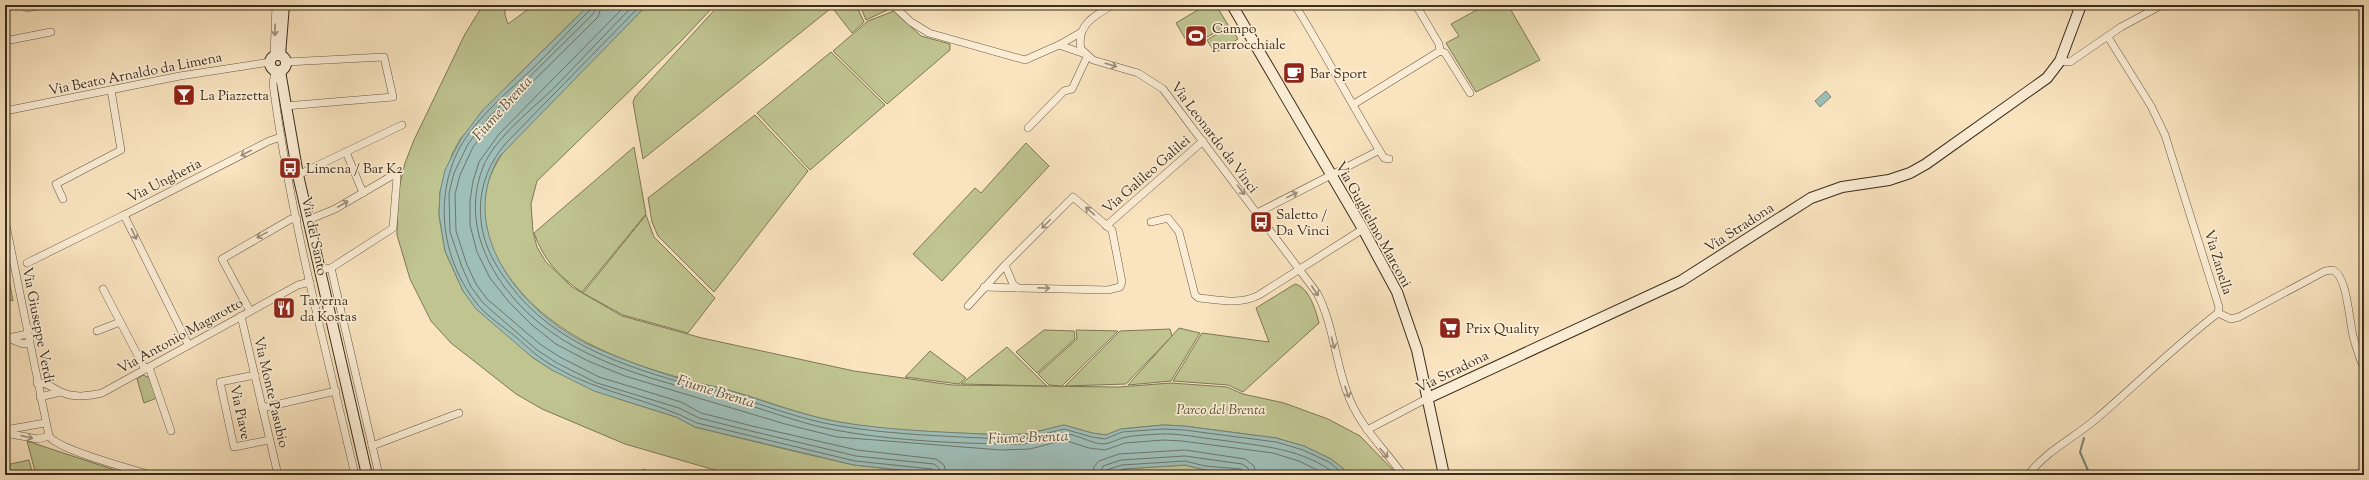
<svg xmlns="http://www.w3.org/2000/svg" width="2369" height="480" viewBox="0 0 2369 480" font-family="'Sorts Mill Goudy',serif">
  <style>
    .green { fill: #bfc491; stroke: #7d7856 }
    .water { fill: #9fbeb8; stroke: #778479 }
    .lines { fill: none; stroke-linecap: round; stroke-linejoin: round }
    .shore { stroke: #6d756a; stroke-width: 1 }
    .stream { stroke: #778479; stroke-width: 2 }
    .street-casing { stroke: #6a5a44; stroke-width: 8 }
    .secondary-casing { stroke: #3b2c1b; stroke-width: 12 }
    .street { stroke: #fbedd5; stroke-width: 7 }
    .secondary { stroke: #fbedd5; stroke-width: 10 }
    .oneway { stroke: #9b8c78 }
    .labels { text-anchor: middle; stroke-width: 3.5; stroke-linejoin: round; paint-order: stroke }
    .poi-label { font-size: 14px; fill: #3b2c1b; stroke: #fbedd5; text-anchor: start }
    .street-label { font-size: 14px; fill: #3b2c1b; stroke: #fbedd5 }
    .park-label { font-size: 14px; font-style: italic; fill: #5c5238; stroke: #fbedd5 }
    .water-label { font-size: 15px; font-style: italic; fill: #545042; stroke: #fbedd5 }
  </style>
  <rect width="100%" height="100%" fill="#f9e4bf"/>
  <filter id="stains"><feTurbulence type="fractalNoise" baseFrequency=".005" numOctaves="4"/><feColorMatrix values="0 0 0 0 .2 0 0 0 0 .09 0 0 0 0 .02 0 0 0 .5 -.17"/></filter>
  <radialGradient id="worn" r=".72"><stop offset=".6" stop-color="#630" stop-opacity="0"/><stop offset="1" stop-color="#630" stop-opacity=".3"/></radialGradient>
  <g class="green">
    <polygon points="483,5 505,5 505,15 508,24 534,5 589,5 513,80 461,138 453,152 440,192 439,215 445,251 463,291 532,357 552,370 619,399 676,417 695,427 789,450 854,465 946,475 732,475 625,444 542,409 516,394 451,343 431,321 410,279 397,235 398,192 405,163 414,140 465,34"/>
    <path d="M647 5H715L681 41 537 181 531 204 533 232 537 247 546 262 572 287 622 316 702 338 854 371 952 385 1119 387 1171 383 1227 387 1243 394 1284 403 1328 419 1360 436 1398 475H1351L1331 459 1304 446 1276 438 1184 426 1163 425 1121 429 1106 435 1092 433 1064 425 1027 434 1001 435C947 432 892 432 839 422 800 415 765 400 728 390 717 387 705 385 695 382 616 361 535 331 495 254 475 217 483 175 510 144Z"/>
    <polygon points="719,5 835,5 643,159 633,102 635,97"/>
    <polygon points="839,5 856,5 864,22 852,33 834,10"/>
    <polygon points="860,5 898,5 866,20"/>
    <polygon points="1206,5 1216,5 1228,25 1190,47 1176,23"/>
    <polygon points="1486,5 1508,5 1540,60 1476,92 1446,43 1459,36 1451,24"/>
    <polygon points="894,11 921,36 950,44 950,50 887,104 833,51 868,21"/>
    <polygon points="1230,26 1238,39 1215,53 1207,40"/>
    <polygon points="831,52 885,105 810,170 757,113"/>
    <polygon points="755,115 808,171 714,292 658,236 652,222 648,198"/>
    <polygon points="1026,143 1049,166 942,281 913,254 975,188 981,193"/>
    <path d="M634 147 646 214 582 292C559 277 543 259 534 233Z"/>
    <polygon points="646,215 654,237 715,298 688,333 623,315 583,293"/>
    <polygon points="5,258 13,301 5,298"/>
    <path d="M1295 284C1309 287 1316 311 1319 323L1243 392 1228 385 1173 381 1202 333 1269 342 1256 308Z"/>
    <polygon points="1179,328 1200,333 1171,381 1128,385"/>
    <polygon points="1170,329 1172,336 1126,384 1065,386 1120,331"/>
    <polygon points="1044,330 1074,331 1075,339 1037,373 1016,352"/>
    <polygon points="1076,330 1118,331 1062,386 1049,385 1038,374 1077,339"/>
    <polygon points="1007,347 1047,386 961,384"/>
    <polygon points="930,351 966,378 959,384 905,377"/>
    <polygon points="143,375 150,378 157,398 144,403 137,379"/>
    <polygon points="27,441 130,475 36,475"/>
    <polygon points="29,460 33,475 8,475 6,465"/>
    <polygon points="1185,465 1205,470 1254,475 1092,475 1114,473 1122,469"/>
  </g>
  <g class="water">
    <path d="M589 5H647L499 157C454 234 526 318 596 348 628 362 662 374 696 383 706 385 718 387 728 390 765 401 801 415 839 422 892 431 948 432 1001 435L1027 434 1064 425 1092 433 1106 435 1121 429 1163 425 1184 426 1276 438 1304 446 1331 459 1351 475H1254L1205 470 1185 465 1123 469 1114 473 1092 475H946L854 465 695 427 676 417 594 391 552 370 532 357 476 309 463 291 445 251 439 215 440 192 445 170 461 139 482 111Z"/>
    <polygon points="1826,91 1831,97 1820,107 1815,101"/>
  </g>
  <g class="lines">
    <g class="shore">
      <path d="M591 5 590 10C570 29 552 50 532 69 508 92 481 114 463 142 432 194 441 260 478 305 489 318 504 327 516 337 528 348 540 359 555 367 599 393 651 399 697 423L855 461 932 469 936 475"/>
      <polyline points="596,5 594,13 489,117 468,144 454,173 449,193 450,232 462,267 471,287 483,303 537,350 557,363 597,383 679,408 699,418 751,431 856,456 934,464 939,468 941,475"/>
      <polyline points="602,5 598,17 493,121 473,147 460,175 455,194 456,231 467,265 476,284 487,299 541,345 560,357 599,377 681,402 701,413 752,426 857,450 936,459 944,465 947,475"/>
      <polyline points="626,5 499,134 479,162 473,181 470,201 470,225 477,252 490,278 509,302 532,325 556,344 588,361 625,376 785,424 837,437 1001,450 1030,449 1064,440 1089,448 1105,450 1125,443 1163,440 1182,441 1273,453 1299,461 1327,475"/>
      <path d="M634 5C608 31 583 58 557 85 534 108 495 137 483 167 466 211 479 253 506 289 558 357 644 377 723 398 760 407 797 423 835 430 887 440 949 443 1002 444 1012 444 1023 445 1033 442 1042 440 1052 435 1062 434 1077 433 1090 444 1104 444 1111 443 1116 440 1122 438 1133 435 1147 435 1159 434 1179 433 1200 438 1220 440 1261 446 1303 448 1337 475"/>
      <path d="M641 5 507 142C483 169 475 202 484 237 489 255 499 271 510 285 554 344 626 367 694 386 705 389 716 390 727 394 765 405 801 420 840 426 893 435 948 436 1001 439L1028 438 1064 429 1092 437 1105 439 1122 432 1163 429 1184 430 1276 442 1303 450 1329 462 1345 475"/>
      <polyline points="1093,475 1094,467 1099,461 1119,454 1185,450 1245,459 1254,466 1256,475"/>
      <polyline points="1099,475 1103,466 1121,460 1185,456 1242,464 1248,468 1250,475"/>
      <polyline points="1104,475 1106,470 1122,465 1185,461 1205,466 1241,469 1245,475"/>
    </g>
    <polyline class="stream" points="2084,438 2080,452 2090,475"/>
    <g class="street-casing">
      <g id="street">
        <polyline points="20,5 26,8 43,5"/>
        <path d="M1113 5C1095 15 1076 25 1081 49L1093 60 1138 73 1163 89 1317 293C1333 323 1335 360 1347 392 1358 425 1383 447 1403 475"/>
        <path d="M1295 5C1326 55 1354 109 1384 158L1389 159"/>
        <polyline points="897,9 911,22 929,33 1025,60 1059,45 1085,54"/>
        <polyline points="5,41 51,32"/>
        <polyline points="1059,45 1080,33"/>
        <polyline points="1440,51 1445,53 1470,93"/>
        <polyline points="274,55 276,5"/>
        <polyline points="2060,61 2070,62 2121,27 2162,5"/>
        <path d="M275 71 273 84C290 216 325 346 355 475"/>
        <polyline points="1354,104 1440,51 1439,44 1416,5"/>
        <polyline points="285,106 393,97 384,57 286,62"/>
        <polyline points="5,111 180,76 270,62"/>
        <polyline points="1028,128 1064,91 1072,89 1087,57"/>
        <polyline points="346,152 363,193"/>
        <polyline points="298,175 402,125"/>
        <polyline points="63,199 56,184 121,150 111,90"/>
        <polyline points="1257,213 1378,151"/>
        <path d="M5 220 49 436C58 450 131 469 151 475"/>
        <polyline points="308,220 335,209 395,174 397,177 393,228 331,268 319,270"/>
        <path d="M1151 222 1168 218 1179 232 1195 295 1199 298C1220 300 1240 305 1259 295L1363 229"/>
        <polyline points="1106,226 1203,141"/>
        <polyline points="27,263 124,215"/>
        <polyline points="331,268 379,475"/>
        <polyline points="984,287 1018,288"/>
        <polyline points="103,289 145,369"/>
        <polyline points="968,306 1005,265 1073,197 1112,230 1122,282 1120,287 1108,290 1018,288 1013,284 1005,265"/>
        <polyline points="250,311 222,259 291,219 297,219"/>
        <path d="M2218 313 2231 319 2239 317 2325 271 2333 270C2348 277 2349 323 2354 340 2357 350 2360 359 2364 369"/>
        <polyline points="241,316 278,475"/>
        <polyline points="97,331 120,322"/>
        <polyline points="5,337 23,344 29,343"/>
        <polyline points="8,338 28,334"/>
        <polyline points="188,344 124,215 269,141 281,137"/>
        <polyline points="149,367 171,431"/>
        <polyline points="255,375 220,382 234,447 269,440"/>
        <path d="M37 383C47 382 52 388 61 392 74 398 88 396 102 393L298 285 310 282"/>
        <polyline points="40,397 60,392"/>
        <polyline points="262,408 336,391"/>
        <polyline points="5,430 45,423"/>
        <polyline points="1367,430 1428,398"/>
        <polyline points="5,433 38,439 49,436"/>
        <polyline points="372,446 459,413"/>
        <polyline points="644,473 646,475"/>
        <path d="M2028 475C2046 451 2074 438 2096 419 2137 384 2175 346 2218 313L2219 307 2165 135 2151 106 2108 37"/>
      </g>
    </g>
    <g class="secondary-casing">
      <g id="secondary">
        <polyline points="1232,5 1363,229 1397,292 1417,350 1444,475"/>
        <circle cx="278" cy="63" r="8"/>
        <polyline points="280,55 284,5"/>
        <polyline points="280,71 298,175 367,475"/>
        <polyline points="1428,398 1681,281 1811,198 1842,187 1889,180 1910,173 1926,164 2047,78 2060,61 2081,5"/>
      </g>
    </g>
    <use href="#street" class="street"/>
    <use href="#secondary" class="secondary"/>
  </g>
  <defs><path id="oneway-shaft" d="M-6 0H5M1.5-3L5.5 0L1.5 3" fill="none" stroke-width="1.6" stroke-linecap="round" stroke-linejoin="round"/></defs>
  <g class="oneway">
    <use href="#oneway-shaft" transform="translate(275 30) rotate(92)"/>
    <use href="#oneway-shaft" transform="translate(1111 65) rotate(16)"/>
    <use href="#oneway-shaft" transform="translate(246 153) rotate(153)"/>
    <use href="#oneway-shaft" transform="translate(1241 190) rotate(53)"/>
    <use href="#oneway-shaft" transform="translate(1292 195) rotate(-26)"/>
    <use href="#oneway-shaft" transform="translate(343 204) rotate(-30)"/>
    <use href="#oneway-shaft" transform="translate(1090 211) rotate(-139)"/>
    <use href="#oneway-shaft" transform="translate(1046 224) rotate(135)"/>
    <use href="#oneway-shaft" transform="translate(134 234) rotate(64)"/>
    <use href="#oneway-shaft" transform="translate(262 235) rotate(151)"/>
    <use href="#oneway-shaft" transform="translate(1044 288) rotate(1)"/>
    <use href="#oneway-shaft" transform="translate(1315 291) rotate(57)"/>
    <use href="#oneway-shaft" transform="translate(1333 343) rotate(75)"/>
    <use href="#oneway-shaft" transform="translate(1347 392) rotate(70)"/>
    <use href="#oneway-shaft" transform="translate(27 437) rotate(14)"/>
    <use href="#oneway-shaft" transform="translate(1384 453) rotate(49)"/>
  </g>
  <defs>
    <g id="stadium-square" transform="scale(1.15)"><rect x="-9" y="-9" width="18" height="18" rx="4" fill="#8f2418" stroke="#fbedd5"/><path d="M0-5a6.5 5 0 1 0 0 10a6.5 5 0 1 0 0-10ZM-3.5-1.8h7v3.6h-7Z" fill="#fff"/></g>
    <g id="cafe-square" transform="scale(1.15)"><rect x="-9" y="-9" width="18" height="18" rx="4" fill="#8f2418" stroke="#fbedd5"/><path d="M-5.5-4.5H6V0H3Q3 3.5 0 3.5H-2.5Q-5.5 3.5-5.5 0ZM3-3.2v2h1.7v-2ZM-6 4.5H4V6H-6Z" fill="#fff"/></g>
    <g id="bar-square" transform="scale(1.15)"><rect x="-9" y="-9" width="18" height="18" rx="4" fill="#8f2418" stroke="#fbedd5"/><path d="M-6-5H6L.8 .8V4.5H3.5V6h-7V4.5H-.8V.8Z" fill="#fff"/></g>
    <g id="bus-square" transform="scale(1.15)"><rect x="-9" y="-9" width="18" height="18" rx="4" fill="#8f2418" stroke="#fbedd5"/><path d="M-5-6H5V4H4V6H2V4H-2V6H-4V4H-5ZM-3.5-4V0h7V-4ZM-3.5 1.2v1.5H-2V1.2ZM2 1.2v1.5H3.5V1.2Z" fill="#fff"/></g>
    <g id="restaurant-square" transform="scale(1.15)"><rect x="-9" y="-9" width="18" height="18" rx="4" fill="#8f2418" stroke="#fbedd5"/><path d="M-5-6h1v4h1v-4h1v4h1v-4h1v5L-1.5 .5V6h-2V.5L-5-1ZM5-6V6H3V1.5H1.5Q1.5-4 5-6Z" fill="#fff"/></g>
    <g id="supermarket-square" transform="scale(1.15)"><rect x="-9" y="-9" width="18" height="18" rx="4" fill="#8f2418" stroke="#fbedd5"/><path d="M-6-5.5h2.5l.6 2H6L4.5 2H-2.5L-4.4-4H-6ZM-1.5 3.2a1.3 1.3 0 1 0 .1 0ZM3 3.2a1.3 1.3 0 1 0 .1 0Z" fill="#fff"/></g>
  </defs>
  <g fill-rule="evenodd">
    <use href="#stadium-square" x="1196" y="36"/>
    <use href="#cafe-square" x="1294" y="73"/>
    <use href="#bar-square" x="184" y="95"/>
    <use href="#bus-square" x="290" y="168"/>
    <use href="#bus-square" x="1261" y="222"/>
    <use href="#restaurant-square" x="284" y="308"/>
    <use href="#supermarket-square" x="1450" y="328"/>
  </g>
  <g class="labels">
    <g class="poi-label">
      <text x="1212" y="33">Campo<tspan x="1212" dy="16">parrocchiale</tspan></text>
      <text x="1310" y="78">Bar Sport</text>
      <text x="200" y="100">La Piazzetta</text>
      <text x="306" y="173">Limena / Bar K2</text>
      <text x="1276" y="219">Saletto /<tspan x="1276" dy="16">Da Vinci</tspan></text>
      <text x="300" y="305">Taverna<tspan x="300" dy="16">da Kostas</tspan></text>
      <text x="1466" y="333">Prix Quality</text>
    </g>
    <g class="street-label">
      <text transform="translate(135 73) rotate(-11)" y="5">Via Beato Arnaldo da Limena</text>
      <text transform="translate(1215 137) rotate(53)" y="5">Via Leonardo da Vinci</text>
      <text transform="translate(1146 174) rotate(-41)" y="5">Via Galileo Galilei</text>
      <text transform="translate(164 180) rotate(-27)" y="5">Via Ungheria</text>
      <text transform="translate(1374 224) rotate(61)" y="5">Via Guglielmo Marconi</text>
      <text transform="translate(1739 227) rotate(-33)" y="5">Via Stradona</text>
      <text transform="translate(315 236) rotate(78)" y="5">Via del Santo</text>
      <text transform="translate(2219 262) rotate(73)" y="5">Via Zanella</text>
      <text transform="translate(39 325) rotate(79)" y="5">Via Giuseppe Verdi</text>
      <text transform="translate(180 335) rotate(-29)" y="5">Via Antonio Magarotto</text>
      <text transform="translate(1452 371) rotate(-26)" y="5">Via Stradona</text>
      <text transform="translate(272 392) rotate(77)" y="5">Via Monte Pasubio</text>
      <text transform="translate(241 412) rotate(78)" y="5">Via Piave</text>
    </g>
    <g class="park-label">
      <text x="1221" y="414">Parco del Brenta</text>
    </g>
    <g class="water-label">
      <text transform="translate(502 108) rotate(-48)" y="5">Fiume Brenta</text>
      <text transform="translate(716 391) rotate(17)" y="5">Fiume Brenta</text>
      <text transform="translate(1028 437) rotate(-2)" y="5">Fiume Brenta</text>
    </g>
  </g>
  <rect width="2369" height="480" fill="none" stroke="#f9e4bf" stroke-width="20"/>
  <rect x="6" y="6" width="2357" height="468" fill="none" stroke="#3b2c1b" stroke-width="2"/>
  <rect x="10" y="10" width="2349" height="460" fill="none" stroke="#3b2c1b"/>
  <rect width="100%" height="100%" filter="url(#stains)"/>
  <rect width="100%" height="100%" fill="url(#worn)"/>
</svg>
